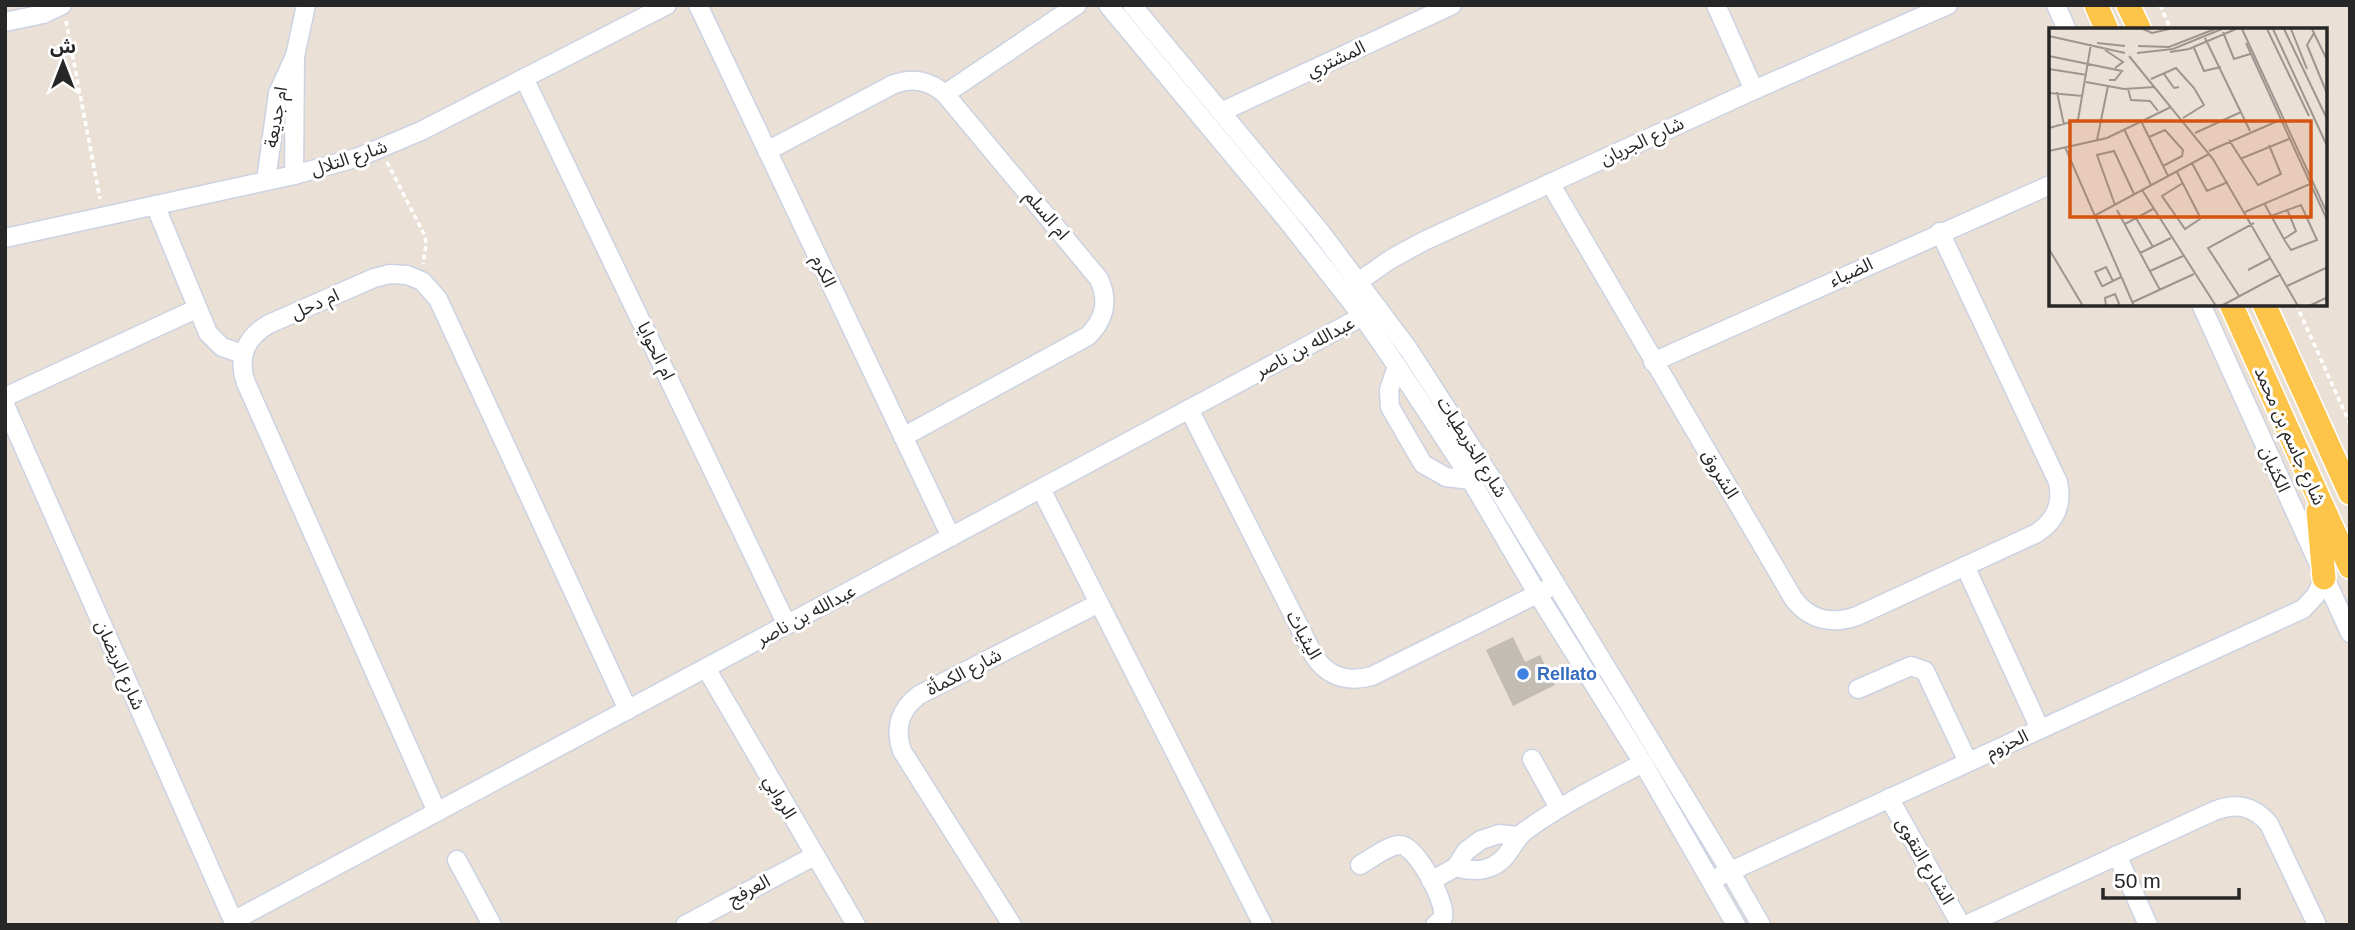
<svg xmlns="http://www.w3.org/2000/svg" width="2355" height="930" viewBox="0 0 2355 930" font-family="Arial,'Noto Sans Arabic',sans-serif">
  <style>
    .building { fill: #c2bcb3 }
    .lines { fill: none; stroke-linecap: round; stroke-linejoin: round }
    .minor-casing { stroke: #cbd2e2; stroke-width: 21 }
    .major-casing { stroke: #fff; stroke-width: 26 }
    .path { stroke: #fff; stroke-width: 3.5; stroke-dasharray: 5 3.5; stroke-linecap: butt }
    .minor { stroke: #fff; stroke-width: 18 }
    .major { stroke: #fdc44a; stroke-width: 23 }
    .shop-dot { fill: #3f7fe0; stroke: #fff; stroke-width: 2.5 }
    .labels { text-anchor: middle; stroke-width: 6; stroke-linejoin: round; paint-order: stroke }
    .street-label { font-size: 18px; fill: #272727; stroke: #fff }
    .shop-label { font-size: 18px; font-weight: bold; fill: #366cbe; stroke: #fff; text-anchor: start }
    .inset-road { fill: none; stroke: #9d9690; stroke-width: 2 }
    .view { fill: #d5540f; fill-opacity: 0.15; stroke: #d5540f; stroke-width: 3.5 }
    .inset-edge { fill: none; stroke: #272727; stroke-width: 3.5 }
  </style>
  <rect width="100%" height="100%" fill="#ebe0d6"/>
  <polygon class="building" points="1513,637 1525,662 1540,655 1555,685 1513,706 1486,650"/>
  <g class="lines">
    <g class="minor-casing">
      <g id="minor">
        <polyline points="698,5 951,537"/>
        <polyline points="1108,5 1286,219 1363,317 1397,366 1462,465 1537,593 1643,763 1736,925"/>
        <polyline points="1132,5 1319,230 1409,350 1490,476 1730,871 1761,925"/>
        <polyline points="1716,5 1754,90"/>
        <polyline points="2056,5 2067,30"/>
        <polyline points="5,22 43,14 62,5"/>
        <polyline points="524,78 787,625"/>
        <polyline points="945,94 1077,5"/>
        <polyline points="1221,112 1452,5"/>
        <path d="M767 151 894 84C914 77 930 81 945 94L1099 279C1109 301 1105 319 1088 336L903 437"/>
        <polyline points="294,175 295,56 306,5"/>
        <polyline points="266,181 278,93 295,56"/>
        <path d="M1550 183 1793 598C1809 620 1832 625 1857 616L2035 534C2055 522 2063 505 2058 482L1940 232"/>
        <polyline points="155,205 208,333 222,347 243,354"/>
        <polyline points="5,238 294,175 359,157 421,131 667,5"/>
        <polyline points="1351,287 1391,259 1424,241 1754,90 1948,5"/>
        <polyline points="2201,304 2350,633"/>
        <polyline points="1653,362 2050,185"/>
        <polyline points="1397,366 1389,390 1390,407 1423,464 1446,477 1470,480"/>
        <polyline points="5,397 196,309"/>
        <polyline points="5,405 235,925"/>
        <path d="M1189 409 1313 654C1326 676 1347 683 1372 676L1547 589"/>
        <polyline points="1041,489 1263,925"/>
        <polyline points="1965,566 2040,729"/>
        <polyline points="706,668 856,925"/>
        <polyline points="1858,689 1911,666 1925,671 1968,762"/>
        <polyline points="1532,759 1559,808"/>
        <polyline points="1889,798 1961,925"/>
        <path d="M437 812 246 383C237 358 246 337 269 324L374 278 390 274 407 275 422 281 438 299 628 710"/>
        <polyline points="2117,855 2148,925"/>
        <polyline points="457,860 492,925"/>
        <path d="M1360 865C1371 859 1388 845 1400 845 1416 845 1447 903 1443 918L1435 925"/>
        <path d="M1456 867C1469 871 1481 872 1493 866 1510 858 1512 841 1525 831 1562 804 1603 784 1643 763"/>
        <polyline points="1720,876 2303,609 2316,595 2324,578"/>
        <polyline points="1431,881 1456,867 1466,851 1481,840 1499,834 1519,836"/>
        <polyline points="233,921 1378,308"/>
        <polyline points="685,925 814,856"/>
        <path d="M1012 925 902 751C894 728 900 709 919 695L1099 603"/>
        <path d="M1966 925 2214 811C2236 802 2254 806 2269 824L2317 925"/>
      </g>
    </g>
    <g class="major-casing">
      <g id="major">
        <polyline points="2096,5 2107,30"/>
        <polyline points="2128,5 2140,30"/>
        <polyline points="2231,304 2350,567"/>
        <polyline points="2264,304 2350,493"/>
        <polyline points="2318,511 2324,578"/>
      </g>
    </g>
    <g class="path">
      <polyline points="2160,5 2171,30"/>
      <polyline points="66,21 100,199"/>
      <polyline points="387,162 425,236 426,245 423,264"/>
      <polyline points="2296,304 2350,424"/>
    </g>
    <use href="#minor" class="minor"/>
    <use href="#major" class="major"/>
  </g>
  <circle class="shop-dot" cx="1523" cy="674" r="7"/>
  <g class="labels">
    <g class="street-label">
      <text transform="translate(1336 59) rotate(-25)" y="6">المشتري</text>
      <text transform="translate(276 117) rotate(-80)" y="6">ام جديعة</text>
      <text transform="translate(1642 141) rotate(-25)" y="6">شارع الجريان</text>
      <text transform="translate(349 158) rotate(-18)" y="6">شارع التلال</text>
      <text transform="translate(1047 215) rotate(50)" y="6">ام السلم</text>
      <text transform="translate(824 271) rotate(65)" y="6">الكرم</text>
      <text transform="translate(1851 272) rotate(-24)" y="6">الضياء</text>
      <text transform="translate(315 304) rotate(-24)" y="6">ام دحل</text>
      <text transform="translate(1305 347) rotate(-28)" y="6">عبدالله بن ناصر</text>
      <text transform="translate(656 351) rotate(64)" y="6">ام الحوايا</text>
      <text transform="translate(2290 436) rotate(66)" y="6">شارع جاسم بن محمد</text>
      <text transform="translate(1472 447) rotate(58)" y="6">شارع الخريطيات</text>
      <text transform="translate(2275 469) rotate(66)" y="6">الكثبان</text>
      <text transform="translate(1720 474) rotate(59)" y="6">الشروق</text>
      <text transform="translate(806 615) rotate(-28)" y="6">عبدالله بن ناصر</text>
      <text transform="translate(1304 635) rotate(61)" y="6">اليثياث</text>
      <text transform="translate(120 665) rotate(66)" y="6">شارع الريضان</text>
      <text transform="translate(964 672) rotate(-27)" y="6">شارع الكمأة</text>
      <text transform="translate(2007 744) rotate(-25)" y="6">الحزوم</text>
      <text transform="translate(780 797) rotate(60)" y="6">الروابي</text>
      <text transform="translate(1925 861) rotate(60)" y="6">الشارع التقوى</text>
      <text transform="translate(749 890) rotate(-28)" y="6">العرفج</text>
    </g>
    <g class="shop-label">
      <text x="1537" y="680">Rellato</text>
    </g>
  </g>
  <g transform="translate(2049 28)">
    <rect width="278" height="278" fill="#ebe0d6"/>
    <path class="inset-road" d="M94 1 103 5 120 1M193 1 279 187M218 1 260 88M224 1 279 120M235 1 279 93M242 1 258 41M263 1 279 34M174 4 185 31 201 26M265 5 258 17 279 68M0 8 76 25M156 10 201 103M48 15 76 18M197 15 279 194M89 18 120 19 166 1M145 20 155 43 172 39M56 22 74 34 66 40M121 24 140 21 187 1M88 25 124 21 173 1M0 28 73 43 66 52H60M80 28 164 131 249 278M0 41 38 47M115 46 125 60 130 59M102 51 127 40 145 60 155 77 134 90M37 54 75 61 106 59M79 61 82 72 101 73 109 83M8 64 15 97M0 65 34 68M92 93 119 148M0 100 29 92 42 16M75 101 102 157M146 105 192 84M100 109 116 102 134 122 133 128 114 138M48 112 59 58M180 112 209 157 232 146 220 117M16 119 85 278M0 123 58 110 122 79M160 123 231 92M191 131 240 111M143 135 158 163 179 154M128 144 151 189V191L136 201 113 168 134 155M93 162 167 278M215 175 236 213 242 222 268 212 252 177 222 188M66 177 48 127 65 123 85 166M68 182 111 262M196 184 261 156M45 188 160 126M87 190 104 219M76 196 104 181M235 211 247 203 238 181M0 221 34 278M91 225 122 210M199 242 222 230M101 243 134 228M64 253 57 239 46 244 53 258H54L72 249M238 258 279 239M190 268 159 220 205 195M84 274 145 246M57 278 56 270 66 266 71 278M172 278 232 246M260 278 279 269"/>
    <path class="view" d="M21 93H262V189H21Z"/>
    <rect width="278" height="278" class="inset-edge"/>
  </g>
  <rect width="2355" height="930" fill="none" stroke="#272727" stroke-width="14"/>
  <g transform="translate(63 63)" stroke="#ffffff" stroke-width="5" paint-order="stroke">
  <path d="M0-5L12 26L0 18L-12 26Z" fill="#272727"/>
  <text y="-10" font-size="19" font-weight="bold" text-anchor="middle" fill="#272727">ش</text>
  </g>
  <path d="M2103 888v10h136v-10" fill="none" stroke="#272727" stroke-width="3.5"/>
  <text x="2114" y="888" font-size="21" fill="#272727" stroke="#ffffff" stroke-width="5" paint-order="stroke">50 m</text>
</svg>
